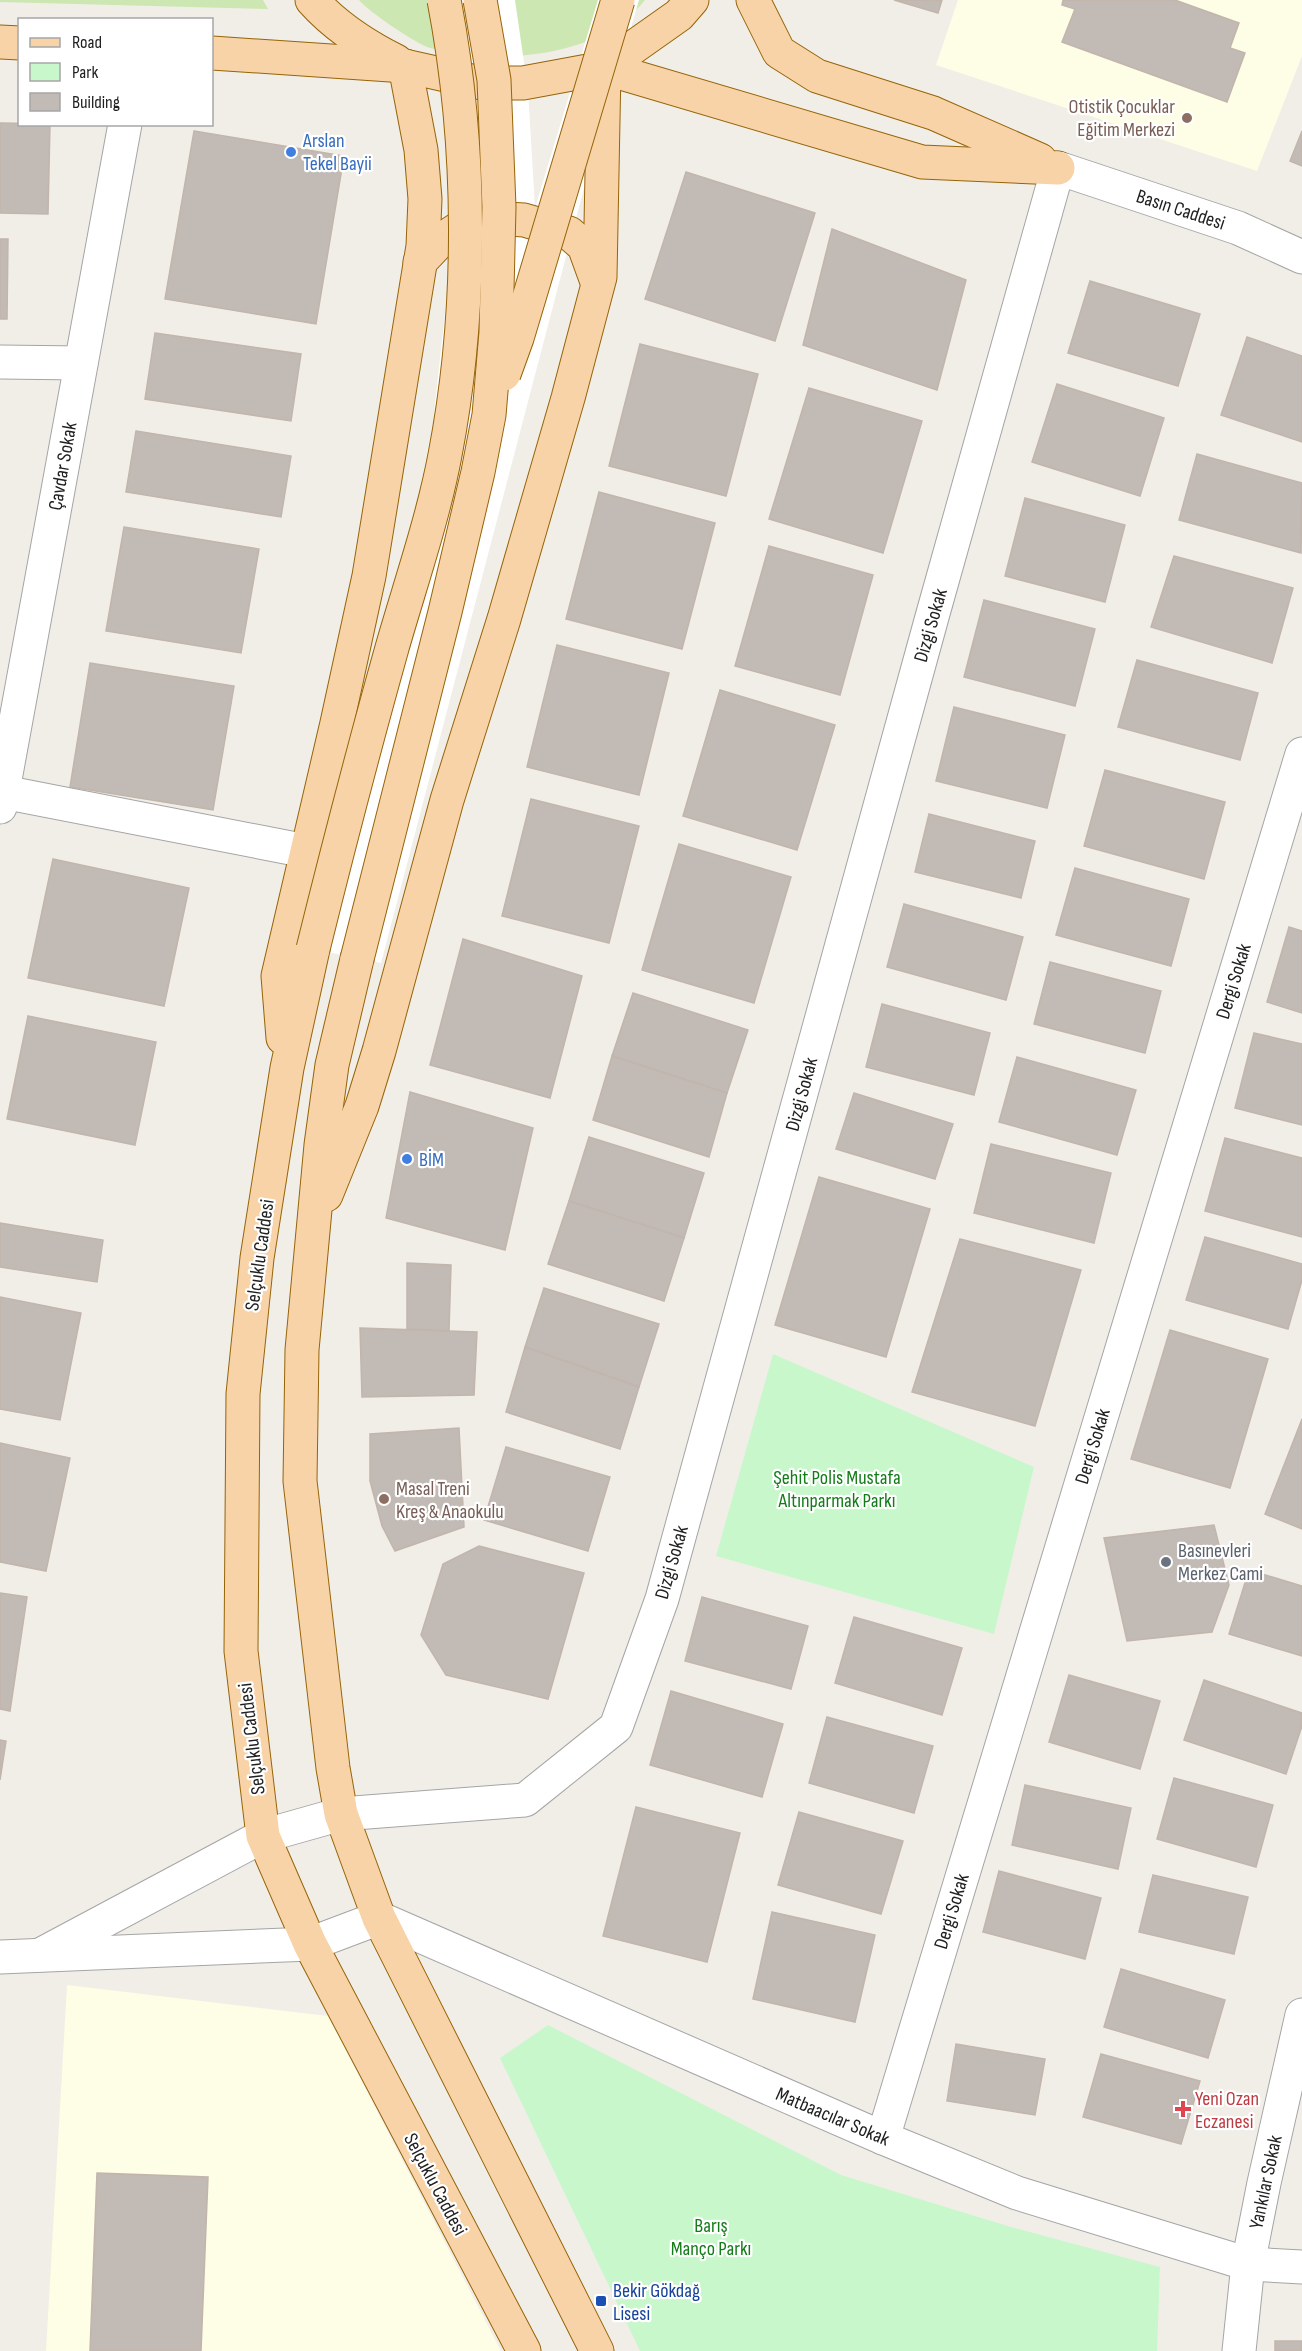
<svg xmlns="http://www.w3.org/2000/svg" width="1302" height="2351" viewBox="0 0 1302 2351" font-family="'Sofia Sans Condensed',sans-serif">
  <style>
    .education { fill: #fefde5 }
    .grass { fill: #cde7b2 }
    .park { fill: #c9f7cc }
    .pier { fill: #fff }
    .building { fill: #c1bab5; stroke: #c2b5ab; stroke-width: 1.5 }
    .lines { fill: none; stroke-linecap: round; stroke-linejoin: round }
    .minor-casing { stroke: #a5a5a5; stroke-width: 35 }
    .major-casing { stroke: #966408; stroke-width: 35 }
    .minor { stroke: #fff; stroke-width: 33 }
    .major { stroke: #f7d3a7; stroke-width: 33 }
    .major-bridge-casing { stroke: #966408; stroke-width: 35; stroke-linecap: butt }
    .major-bridge { stroke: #f7d3a7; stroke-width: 33 }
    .education-dot { fill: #8d6e63; stroke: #fff; stroke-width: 2 }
    .shop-dot { fill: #3f7fe0; stroke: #fff; stroke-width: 2 }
    .worship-dot { fill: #6b7280; stroke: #fff; stroke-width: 2 }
    .health-dot { fill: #e0444e; stroke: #fff; stroke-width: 2 }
    .transit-dot { fill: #1a4fb4; stroke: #fff; stroke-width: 2 }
    .labels { text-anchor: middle; stroke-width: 4.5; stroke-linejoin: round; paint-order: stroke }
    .education-label { font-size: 20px; fill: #785e54; stroke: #fff; text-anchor: end }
    .shop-label { font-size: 20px; fill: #366cbe; stroke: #fff; text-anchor: start }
    .street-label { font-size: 20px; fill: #212121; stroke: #fff }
    .park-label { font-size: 20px; fill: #127c18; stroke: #fff }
    .worship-label { font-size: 20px; fill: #5b616d; stroke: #fff; text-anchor: start }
    .health-label { font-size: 20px; fill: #be3a42; stroke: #fff; text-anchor: start }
    .transit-label { font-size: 20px; fill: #164399; stroke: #fff; text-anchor: start }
  </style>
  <rect width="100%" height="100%" fill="#f1eee8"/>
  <g class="education">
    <polygon points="958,0 1302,0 1302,56 1257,171 936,65"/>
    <polygon points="67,1985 328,2016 501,2351 46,2351"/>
  </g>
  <g class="grass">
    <polygon points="0,0 263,0 268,9 0,2"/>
    <path d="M359 0H645C602 54 517 63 454 52 445 50 435 50 427 47 411 40 369 12 359 0Z"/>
  </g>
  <g class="park">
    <polygon points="773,1354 1034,1467 994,1634 716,1556"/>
    <polygon points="548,2025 841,2175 1011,2227 1160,2267 1157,2351 640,2351 500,2058"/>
  </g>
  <polygon class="pier" points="431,0 515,0 528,90 535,208 598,0 639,0 585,184 381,963 313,949 413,526 433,422 456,214"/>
  <g class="building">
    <polygon points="894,0 942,0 938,13"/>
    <polygon points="1063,0 1175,0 1239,23 1230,48 1245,53 1227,102 1062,42 1075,9 1062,5"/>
    <polygon points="0,123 50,124 48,214 0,213"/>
    <polygon points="194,131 344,156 316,324 165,299"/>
    <polygon points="1302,131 1302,166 1290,161"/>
    <polygon points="686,172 815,213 775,341 645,299"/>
    <polygon points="832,229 966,280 937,390 803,345"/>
    <polygon points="0,239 8,239 7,319 0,319"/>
    <polygon points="1090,281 1200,314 1178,386 1068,353"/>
    <polygon points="155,333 301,354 291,421 145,399"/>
    <polygon points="1247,337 1302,356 1302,442 1221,415"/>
    <polygon points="640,344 758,374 726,496 609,466"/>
    <polygon points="1057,384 1164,418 1140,496 1032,462"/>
    <polygon points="809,388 922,421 883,553 769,519"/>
    <polygon points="136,431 291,456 281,517 126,492"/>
    <polygon points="1197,454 1302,483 1301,553 1179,520"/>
    <polygon points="599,492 715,523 682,649 566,619"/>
    <polygon points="1025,498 1125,525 1105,602 1005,576"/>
    <polygon points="124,527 259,549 241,653 106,631"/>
    <polygon points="769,546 873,575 840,695 735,666"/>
    <polygon points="1174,556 1293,588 1272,663 1151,627"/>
    <polygon points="984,600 1095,629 1075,706 964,677"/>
    <polygon points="557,645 669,673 639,795 527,767"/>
    <polygon points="1137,660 1258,693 1240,760 1118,727"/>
    <polygon points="90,663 234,686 213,810 70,787"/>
    <polygon points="720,690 835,725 797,850 683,816"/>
    <polygon points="954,707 1065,735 1047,808 936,781"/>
    <polygon points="1105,770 1225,802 1204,879 1084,846"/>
    <polygon points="531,799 639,826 609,943 502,916"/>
    <polygon points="929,814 1035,841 1021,898 915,872"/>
    <polygon points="679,844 791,877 754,1003 642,970"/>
    <polygon points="53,859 189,888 164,1006 28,978"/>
    <polygon points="1075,868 1189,899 1171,966 1056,935"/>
    <polygon points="904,904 1023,937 1006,1000 887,967"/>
    <polygon points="1289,927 1302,931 1302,1013 1267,1002"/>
    <polygon points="463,939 582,976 550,1098 430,1065"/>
    <polygon points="1050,962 1161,991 1145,1053 1034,1024"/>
    <polygon points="633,993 748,1030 727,1093 612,1056"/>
    <polygon points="882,1004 990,1033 974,1095 866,1067"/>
    <polygon points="28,1016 156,1042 135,1145 7,1119"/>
    <polygon points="1254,1033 1302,1044 1302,1125 1235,1108"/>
    <polygon points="612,1056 727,1093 709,1157 593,1120"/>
    <polygon points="1017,1057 1136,1090 1117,1155 999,1122"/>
    <polygon points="410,1092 533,1128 505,1250 386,1218"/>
    <polygon points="854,1093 953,1124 935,1179 836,1149"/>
    <polygon points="589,1137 704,1173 684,1238 569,1201"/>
    <polygon points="1225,1138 1302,1158 1302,1237 1205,1211"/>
    <polygon points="991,1144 1111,1173 1094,1243 974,1213"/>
    <polygon points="819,1177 930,1209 886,1357 775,1325"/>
    <polygon points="569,1201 684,1238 664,1301 548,1264"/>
    <polygon points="0,1223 103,1240 97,1282 0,1267"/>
    <polygon points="1205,1237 1302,1264 1302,1280 1288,1329 1186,1300"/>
    <polygon points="960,1239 1081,1270 1035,1426 912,1392"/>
    <polygon points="407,1263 451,1265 449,1331 407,1329"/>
    <polygon points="544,1288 659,1324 639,1387 525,1347"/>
    <polygon points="0,1297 81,1313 60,1420 0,1409"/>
    <polygon points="360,1328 477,1332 474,1395 362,1397"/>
    <polygon points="1170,1330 1268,1359 1230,1488 1131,1459"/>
    <polygon points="525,1347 639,1387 620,1449 506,1412"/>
    <polygon points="1302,1419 1302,1529 1265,1514"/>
    <polygon points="459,1428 464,1527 395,1551 382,1526 370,1481 370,1434"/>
    <polygon points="0,1443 70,1458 46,1571 0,1562"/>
    <polygon points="506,1447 610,1477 588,1551 484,1520"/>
    <polygon points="1214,1525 1229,1585 1212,1632 1127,1641 1104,1538"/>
    <polygon points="479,1546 584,1573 548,1699 446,1675 421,1635 443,1564"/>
    <polygon points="1249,1570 1302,1586 1302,1656 1229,1634"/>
    <polygon points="0,1593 27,1597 10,1711 0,1709"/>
    <polygon points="702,1597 808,1626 791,1689 685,1661"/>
    <polygon points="854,1617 962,1648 942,1715 835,1683"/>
    <polygon points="1069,1675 1160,1701 1140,1769 1049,1742"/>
    <polygon points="1204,1680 1302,1713 1302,1726 1286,1774 1184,1740"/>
    <polygon points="671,1691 783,1724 762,1797 650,1765"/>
    <polygon points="827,1717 933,1746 914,1813 809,1783"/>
    <polygon points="0,1740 6,1741 0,1780"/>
    <polygon points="1174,1778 1273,1805 1256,1867 1157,1839"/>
    <polygon points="1025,1785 1131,1808 1118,1869 1012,1845"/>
    <polygon points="636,1807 740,1833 707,1962 603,1936"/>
    <polygon points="799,1812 903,1841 881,1914 778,1885"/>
    <polygon points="999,1871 1101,1898 1085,1959 983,1932"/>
    <polygon points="1153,1875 1248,1897 1234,1954 1139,1932"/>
    <polygon points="772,1912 875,1935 855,2022 753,1999"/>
    <polygon points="1121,1969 1225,2000 1208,2058 1104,2027"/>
    <polygon points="956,2044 1045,2059 1035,2115 947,2101"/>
    <polygon points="1101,2054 1200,2081 1181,2144 1083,2117"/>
    <polygon points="97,2173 208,2177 201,2351 90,2351"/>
    <rect x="1275" y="2341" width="27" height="10"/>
  </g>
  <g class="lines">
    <g class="minor-casing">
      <g id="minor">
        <polyline points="0,362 81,363"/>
        <polyline points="3,792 306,851"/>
        <polyline points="0,807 125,124"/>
        <polyline points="40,1955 263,1836 341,1814 525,1800 616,1727 662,1599 932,617 1058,168 1238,228 1302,257"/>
        <polyline points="0,1957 310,1944 379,1918 883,2138 1017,2193 1248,2264 1302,2267"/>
        <polyline points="883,2138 1302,754"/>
        <polyline points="1239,2351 1248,2264 1264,2183 1302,2015"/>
      </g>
    </g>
    <g class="major-casing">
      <g id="major">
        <path d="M312 0C336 27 364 45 396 61"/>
        <polyline points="753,0 779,52 817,76 933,113 1040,160"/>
        <polyline points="0,42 20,43"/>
        <polyline points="212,53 405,66 481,83 523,83 604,68 679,15 692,0"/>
        <polyline points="604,68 922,162 1058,168"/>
        <polyline points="420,262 441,240 476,217 524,220 569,233 584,246 596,279"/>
        <polyline points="313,949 287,1068 257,1258 243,1394 241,1651 263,1836 310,1944 524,2351"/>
        <polyline points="357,959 332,1065 321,1145 302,1350 300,1481 333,1768 341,1814 379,1918 597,2351"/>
        <polyline points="283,1038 278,976 337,723 369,576 423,246 425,199 421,150 405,66"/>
        <polyline points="326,1195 362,1106 379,1051 447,800 504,619 568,398 600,277 604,68"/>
      </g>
    </g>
    <use href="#minor" class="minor"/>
    <use href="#major" class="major"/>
    <g class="major-bridge-casing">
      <g id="major-bridge">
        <polyline points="504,374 517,338 618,0"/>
        <path d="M313 949C338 848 364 748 392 648 410 585 433 519 445 455 473 309 472 146 444 0"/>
        <polyline points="357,959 445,612 478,472 489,415 496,332 499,207 494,80 480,0"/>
      </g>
    </g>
    <use href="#major-bridge" class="major-bridge"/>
  </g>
  <g class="education-dot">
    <circle cx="1187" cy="118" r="6"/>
    <circle cx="384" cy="1499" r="6"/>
  </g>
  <g class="shop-dot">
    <circle cx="291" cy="152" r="6"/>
    <circle cx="407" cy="1159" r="6"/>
  </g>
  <circle class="worship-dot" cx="1166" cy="1562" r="6"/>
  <path class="health-dot" d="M1180 2100h6v6h6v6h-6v6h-6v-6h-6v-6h6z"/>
  <rect class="transit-dot" x="595" y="2295" width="12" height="12" rx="3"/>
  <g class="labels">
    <g class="education-label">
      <text x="1175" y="113">Otistik Çocuklar<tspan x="1175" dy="23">Eğitim Merkezi</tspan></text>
      <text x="396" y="1495" text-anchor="start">Masal Treni<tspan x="396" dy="23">Kreş &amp; Anaokulu</tspan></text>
    </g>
    <g class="shop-label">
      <text x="303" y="147">Arslan<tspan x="303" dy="23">Tekel Bayii</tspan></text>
      <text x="419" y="1166">BİM</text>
    </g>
    <g class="street-label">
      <text transform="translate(1181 209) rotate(18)" y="7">Basın Caddesi</text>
      <text transform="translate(62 466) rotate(-80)" y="7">Çavdar Sokak</text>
      <text transform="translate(930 625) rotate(-74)" y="7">Dizgi Sokak</text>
      <text transform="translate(1233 981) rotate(-73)" y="7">Dergi Sokak</text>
      <text transform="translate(801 1094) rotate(-75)" y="7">Dizgi Sokak</text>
      <text transform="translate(259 1255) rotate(-82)" y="7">Selçuklu Caddesi</text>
      <text transform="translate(1092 1446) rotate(-73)" y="7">Dergi Sokak</text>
      <text transform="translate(671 1562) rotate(-74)" y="7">Dizgi Sokak</text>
      <text transform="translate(251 1739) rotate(-97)" y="7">Selçuklu Caddesi</text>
      <text transform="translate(951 1911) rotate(-73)" y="7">Dergi Sokak</text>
      <text transform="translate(833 2116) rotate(23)" y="7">Matbaacılar Sokak</text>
      <text transform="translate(1265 2182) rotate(-78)" y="7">Yankılar Sokak</text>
      <text transform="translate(436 2184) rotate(62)" y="7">Selçuklu Caddesi</text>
    </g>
    <g class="park-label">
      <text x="837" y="1484">Şehit Polis Mustafa<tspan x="837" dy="23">Altınparmak Parkı</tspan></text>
      <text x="711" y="2232">Barış<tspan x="711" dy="23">Manço Parkı</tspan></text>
    </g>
    <g class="worship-label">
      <text x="1178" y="1557">Basınevleri<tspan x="1178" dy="23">Merkez Cami</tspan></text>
    </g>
    <g class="health-label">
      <text x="1195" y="2105">Yeni Ozan<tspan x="1195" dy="23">Eczanesi</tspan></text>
    </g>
    <g class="transit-label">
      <text x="613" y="2297">Bekir Gökdağ<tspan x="613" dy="23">Lisesi</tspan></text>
    </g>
  </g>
  <rect x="18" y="18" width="195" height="108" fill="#ffffff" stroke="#a6a6a6" stroke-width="1.5"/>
  <rect x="30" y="38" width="30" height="9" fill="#f7d3a7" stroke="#a6a6a6" stroke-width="1.5"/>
  <text x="72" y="48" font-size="18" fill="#212121">Road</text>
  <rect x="30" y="63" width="30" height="18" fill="#c9f7cc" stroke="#a6a6a6" stroke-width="1.5"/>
  <text x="72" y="78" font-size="18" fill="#212121">Park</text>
  <rect x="30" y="93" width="30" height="18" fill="#c1bab5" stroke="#a6a6a6" stroke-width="1.5"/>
  <text x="72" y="108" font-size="18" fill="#212121">Building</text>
</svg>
